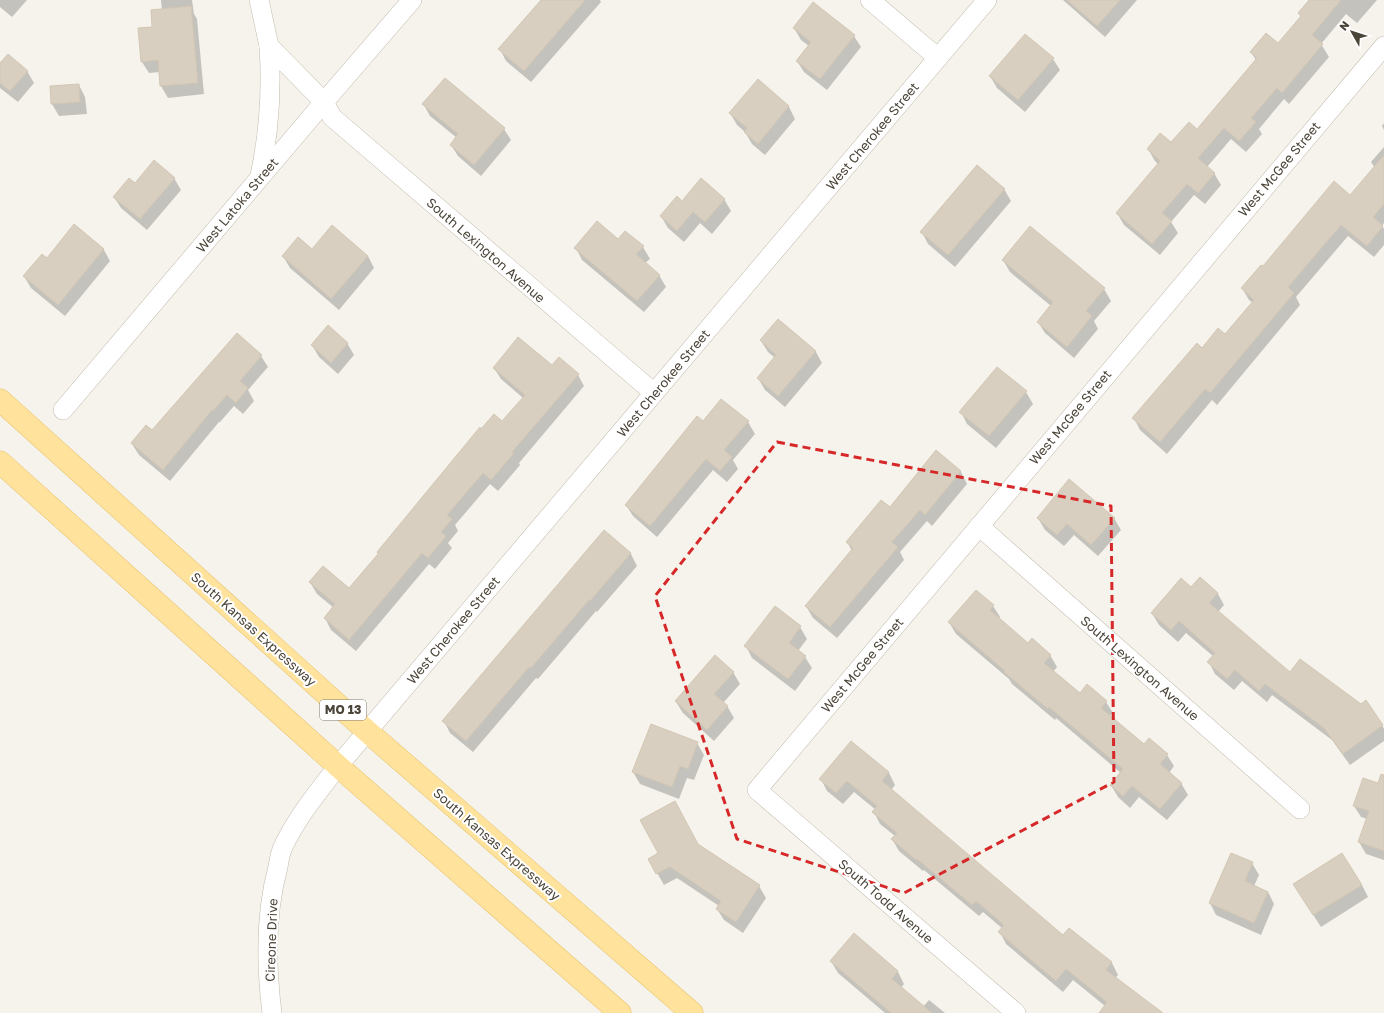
<svg xmlns="http://www.w3.org/2000/svg" width="1384" height="1013" viewBox="0 0 1384 1013" font-family="'Golos Text',sans-serif">
  <style>
    .shadow { fill: #0003 }
    .building { fill: #d8cfc1; stroke: #d3c7b4 }
    .lines { fill: none; stroke-linecap: round; stroke-linejoin: round }
    .minor-casing { stroke: #c2bbae; stroke-width: 20 }
    .primary-casing { stroke: #e6c16a; stroke-width: 23 }
    .minor { stroke: #fff; stroke-width: 19 }
    .primary { stroke: #ffe39c; stroke-width: 22 }
    .marked { fill: none; stroke: #d62828; stroke-width: 3; stroke-dasharray: 8 5; stroke-linejoin: round }
    .labels { text-anchor: middle; stroke-width: 4; stroke-linejoin: round; paint-order: stroke }
    .shield { fill: #fff; stroke: #817c74; stroke-width: 1 }
    .shield-label { font-size: 12px; font-weight: bold; fill: #4b4439 }
    .street-label { font-size: 13px; fill: #4b4439; stroke: #fff }
  </style>
  <rect width="100%" height="100%" fill="#f6f3ec"/>
  <g class="shadow">
    <polygon points="0,0 27,0 12,17 0,7"/>
    <polygon points="161,0 192,0 194,14 197,19 204,94 168,98 161,86 160,72 149,73 142,62 154,28 162,10"/>
    <polygon points="542,0 600,0 601,2 531,82 506,61 500,49"/>
    <polygon points="1063,0 1137,0 1105,37"/>
    <polygon points="1310,0 1377,0 1357,23 1346,14 1321,44 1329,57 1289,104 1284,99 1259,129 1262,134 1246,152 1231,139 1207,167 1214,173 1221,185 1205,204 1194,195 1171,222 1178,233 1160,255 1124,225 1117,213 1158,164 1155,161 1148,149 1171,144 1197,131 1256,60 1251,52 1278,45 1301,17 1299,13"/>
    <polygon points="794,28 854,36 861,47 827,90 804,72 797,61 809,46 801,40"/>
    <polygon points="1053,59 1060,70 1025,112 997,88 990,76"/>
    <polygon points="0,65 27,71 34,83 18,102 0,88"/>
    <polygon points="758,81 789,107 795,119 765,155 752,144 745,132 737,125 730,113"/>
    <polygon points="79,85 85,97 87,114 59,116 52,104 51,87"/>
    <polygon points="424,105 504,129 511,140 481,176 458,156 451,145 457,138 430,116"/>
    <polygon points="1384,123 1384,130 1382,126"/>
    <polygon points="1384,147 1384,223 1382,226 1384,229 1384,245 1374,257 1348,236 1296,297 1300,305 1217,405 1212,400 1167,454 1140,430 1134,418 1202,349 1225,336 1253,303 1249,300 1242,288 1263,267 1350,196 1375,168 1371,162"/>
    <polygon points="174,178 181,190 147,230 121,208 114,197 135,184"/>
    <polygon points="1004,189 1011,201 955,267 928,244 922,232"/>
    <polygon points="724,199 731,211 712,234 700,223 684,242 668,228 661,216 682,202"/>
    <polygon points="74,225 104,250 110,261 65,316 31,288 24,276 47,259"/>
    <polygon points="618,240 643,247 650,259 645,263 659,275 666,287 644,312 582,260 576,248"/>
    <polygon points="313,250 368,256 374,268 339,310 290,268 283,256"/>
    <polygon points="1003,260 1104,289 1111,301 1094,321 1098,329 1074,358 1045,333 1038,322 1051,306 1010,272"/>
    <polygon points="779,320 816,352 822,363 785,407 765,390 758,378 775,358 768,352 761,341"/>
    <polygon points="347,343 354,355 338,374 319,357 312,345"/>
    <polygon points="261,356 268,367 248,390 254,401 243,414 234,406 220,422 219,422 170,481 139,455 132,444 152,432"/>
    <polygon points="552,367 578,375 584,386 519,463 520,465 498,491 490,484 455,525 458,531 448,543 452,548 435,569 429,564 356,651 331,630 325,618 334,608 317,594 310,582 349,589 482,430 503,422 523,398 501,379 494,368"/>
    <polygon points="1026,392 1033,404 996,448 967,424 961,412"/>
    <polygon points="703,422 748,422 755,434 733,460 738,469 727,482 713,470 657,537 633,516 626,505"/>
    <polygon points="937,452 961,472 967,484 932,526 927,521 900,552 904,560 837,638 813,618 806,606 852,551 847,542 890,508"/>
    <polygon points="1038,518 1114,518 1121,530 1098,556 1074,535 1064,546 1045,530"/>
    <polygon points="604,532 631,554 637,566 597,612 596,611 538,679 536,678 473,752 450,733 444,721"/>
    <polygon points="1200,578 1218,594 1224,605 1218,612 1290,674 1361,705 1382,725 1384,729 1384,741 1350,765 1332,740 1272,695 1267,702 1242,681 1234,690 1215,674 1209,662 1214,657 1186,633 1178,642 1159,625 1152,613 1191,589"/>
    <polygon points="993,606 1000,617 999,619 1028,644 1050,655 1057,667 1053,672 1080,694 1106,702 1113,713 1110,716 1144,745 1167,755 1174,766 1169,773 1181,783 1188,795 1167,820 1139,797 1130,808 1118,797 1111,785 1121,773 1056,718 1055,720 1012,684 1009,679 956,634 949,622"/>
    <polygon points="800,627 807,639 798,651 805,657 812,668 795,691 752,658 746,646"/>
    <polygon points="733,672 740,684 723,703 727,706 734,718 714,741 683,713 676,702"/>
    <polygon points="851,742 889,773 895,785 891,790 1063,937 1069,929 1112,963 1118,975 1115,978 1162,1013 1100,1013 1105,1006 1073,980 1063,992 1006,944 1000,932 1003,929 983,912 979,916 924,870 923,871 899,851 892,839 895,836 880,824 874,812 876,810 854,792 843,804 827,791 821,779"/>
    <polygon points="697,743 704,755 694,780 687,778 679,799 640,784 633,772"/>
    <polygon points="1384,786 1384,860 1366,854 1359,842 1367,819 1361,817 1354,806"/>
    <polygon points="698,845 759,886 766,898 743,933 724,920 717,909 719,906 677,878 664,885 649,859"/>
    <polygon points="1231,854 1252,863 1259,875 1254,886 1268,892 1274,904 1261,935 1216,915 1210,903"/>
    <polygon points="1362,885 1368,897 1321,927 1301,896"/>
    <polygon points="854,935 898,972 904,984 901,988 923,1007 929,1000 945,1013 885,1013 838,973 831,961"/>
  </g>
  <g class="building">
    <polygon points="541,0 585,0 524,71 498,49"/>
    <polygon points="1067,0 1120,0 1097,26"/>
    <polygon points="1309,0 1341,0 1312,35 1323,44 1282,93 1277,88 1251,118 1256,122 1239,141 1224,128 1198,158 1215,173 1198,193 1187,184 1162,213 1172,221 1152,244 1116,213 1160,161 1147,149 1160,133 1171,142 1189,122 1197,129 1257,58 1250,52 1266,33 1278,43 1301,16 1298,13"/>
    <polygon points="813,2 855,35 820,79 796,61 811,42 793,28"/>
    <polygon points="191,6 198,83 160,86 158,60 141,62 138,28 152,27 151,10"/>
    <polygon points="1025,34 1054,58 1018,100 989,76"/>
    <polygon points="8,54 28,71 10,91 0,83 0,63"/>
    <polygon points="445,78 505,128 474,165 450,145 458,134 422,104"/>
    <polygon points="758,79 789,106 758,144 744,132 747,128 729,113"/>
    <polygon points="79,84 80,102 51,104 50,86"/>
    <polygon points="1384,155 1384,204 1373,217 1383,226 1367,246 1341,225 1288,287 1294,293 1210,393 1205,389 1160,442 1132,418 1197,343 1202,348 1218,328 1225,334 1254,300 1241,288 1261,265 1263,266 1334,181 1350,195"/>
    <polygon points="154,160 175,178 140,219 113,197 129,178 135,183"/>
    <polygon points="977,165 1005,189 948,255 920,232"/>
    <polygon points="701,178 725,199 705,222 693,212 677,231 660,216 677,196 682,201"/>
    <polygon points="597,221 618,239 625,231 644,246 636,254 660,275 637,301 574,248"/>
    <polygon points="74,224 104,249 58,305 23,276 42,254 47,258"/>
    <polygon points="332,225 368,256 331,299 282,256 298,237 312,249"/>
    <polygon points="1030,226 1105,288 1086,311 1092,316 1067,347 1037,322 1053,302 1002,260"/>
    <polygon points="778,319 816,351 778,396 757,378 776,355 760,340"/>
    <polygon points="328,325 348,343 331,363 311,345"/>
    <polygon points="237,333 262,355 240,381 248,388 236,403 227,395 213,411 212,410 163,470 131,443 146,425 152,430"/>
    <polygon points="518,337 552,365 559,357 579,374 512,452 514,453 491,480 483,473 447,515 452,519 441,532 446,536 428,558 422,553 349,640 324,618 335,604 309,582 323,566 349,588 378,554 377,552 480,427 481,429 494,414 502,421 525,395 493,368"/>
    <polygon points="997,367 1027,391 989,436 959,412"/>
    <polygon points="721,399 749,421 724,450 732,457 720,471 706,459 650,526 625,505 697,416 703,421"/>
    <polygon points="936,450 961,471 925,515 920,510 892,542 898,547 830,627 805,606 853,548 846,542 881,500 890,507"/>
    <polygon points="1069,479 1115,518 1091,545 1067,524 1057,535 1037,518"/>
    <polygon points="604,530 631,553 590,601 589,600 531,668 529,667 466,741 442,721"/>
    <polygon points="1200,577 1218,593 1209,603 1290,672 1300,659 1361,704 1366,700 1383,725 1343,754 1324,728 1265,684 1259,691 1235,670 1227,679 1207,662 1215,653 1179,621 1171,630 1151,613 1181,578 1191,587"/>
    <polygon points="976,590 994,605 990,610 1028,643 1032,638 1051,655 1044,663 1080,693 1087,684 1107,701 1101,708 1144,744 1149,738 1168,754 1160,764 1182,783 1160,809 1132,786 1123,796 1110,785 1123,769 1049,707 1048,709 1004,672 1005,671 948,622"/>
    <polygon points="775,606 801,626 789,643 806,656 788,679 744,646"/>
    <polygon points="715,655 734,672 714,694 728,706 707,730 675,701"/>
    <polygon points="651,724 698,742 688,769 680,766 672,787 632,772"/>
    <polygon points="851,741 889,772 882,781 1063,935 1069,928 1112,962 1106,970 1163,1013 1099,1013 1107,1002 1066,969 1056,981 998,932 1004,925 976,901 972,905 917,859 916,860 891,839 897,833 872,812 877,806 847,781 836,793 819,779"/>
    <polygon points="1381,774 1384,775 1384,851 1358,842 1369,811 1353,806 1363,778 1378,783"/>
    <polygon points="675,801 698,844 760,885 736,922 716,909 721,901 670,867 656,874 648,859 658,853 640,820"/>
    <polygon points="1231,853 1253,862 1245,881 1268,892 1254,923 1209,903"/>
    <polygon points="1342,853 1362,885 1313,915 1293,884"/>
    <polygon points="854,933 898,971 892,979 932,1013 891,1013 830,961"/>
  </g>
  <g class="lines">
    <g class="minor-casing">
      <g id="minor">
        <polyline points="259,0 269,46 324,102 332,117 654,393"/>
        <polyline points="870,0 938,58"/>
        <path d="M260 176C269 133 272 90 269 46"/>
        <polyline points="63,410 324,102 412,0"/>
        <polyline points="979,526 1300,809"/>
        <path d="M272 1013C266 965 265 914 278 867 279 861 280 853 283 847 297 817 318 792 338 766L987 0"/>
        <polyline points="1016,1013 757,790 1384,46"/>
      </g>
    </g>
    <g class="primary-casing">
      <g id="primary">
        <polyline points="0,400 368,732 692,1013"/>
        <polyline points="0,462 338,766 620,1013"/>
      </g>
    </g>
    <use href="#minor" class="minor"/>
    <use href="#primary" class="primary"/>
  </g>
  <path class="marked" d="M777 442 1111 506 1114 782 904 893 737 839 655 596Z"/>
  <g class="labels">
    <rect class="shield" x="320" y="700" width="46" height="20" rx="3"/>
    <g class="shield-label">
      <text x="343" y="714">MO 13</text>
    </g>
    <g class="street-label">
      <text transform="translate(872 136) rotate(-50)" y="5">West Cherokee Street</text>
      <text transform="translate(1279 169) rotate(-50)" y="5">West McGee Street</text>
      <text transform="translate(237 205) rotate(-50)" y="5">West Latoka Street</text>
      <text transform="translate(486 250) rotate(41)" y="5">South Lexington Avenue</text>
      <text transform="translate(663 383) rotate(-50)" y="5">West Cherokee Street</text>
      <text transform="translate(1070 417) rotate(-50)" y="5">West McGee Street</text>
      <text transform="translate(254 629) rotate(42)" y="5">South Kansas Expressway</text>
      <text transform="translate(453 630) rotate(-50)" y="5">West Cherokee Street</text>
      <text transform="translate(862 665) rotate(-50)" y="5">West McGee Street</text>
      <text transform="translate(1140 668) rotate(41)" y="5">South Lexington Avenue</text>
      <text transform="translate(497 844) rotate(41)" y="5">South Kansas Expressway</text>
      <text transform="translate(886 901) rotate(41)" y="5">South Todd Avenue</text>
      <text transform="translate(271 940) rotate(-88)" y="5">Cireone Drive</text>
    </g>
  </g>
  <g transform="translate(1352 32) rotate(309)" stroke="#ffffff" stroke-width="3" paint-order="stroke">
  <path d="M0-3L7 15L0 10L-7 15Z" fill="#4b4439"/>
  <text y="-6" font-size="11" font-weight="bold" text-anchor="middle" fill="#4b4439">N</text>
  </g>
</svg>
